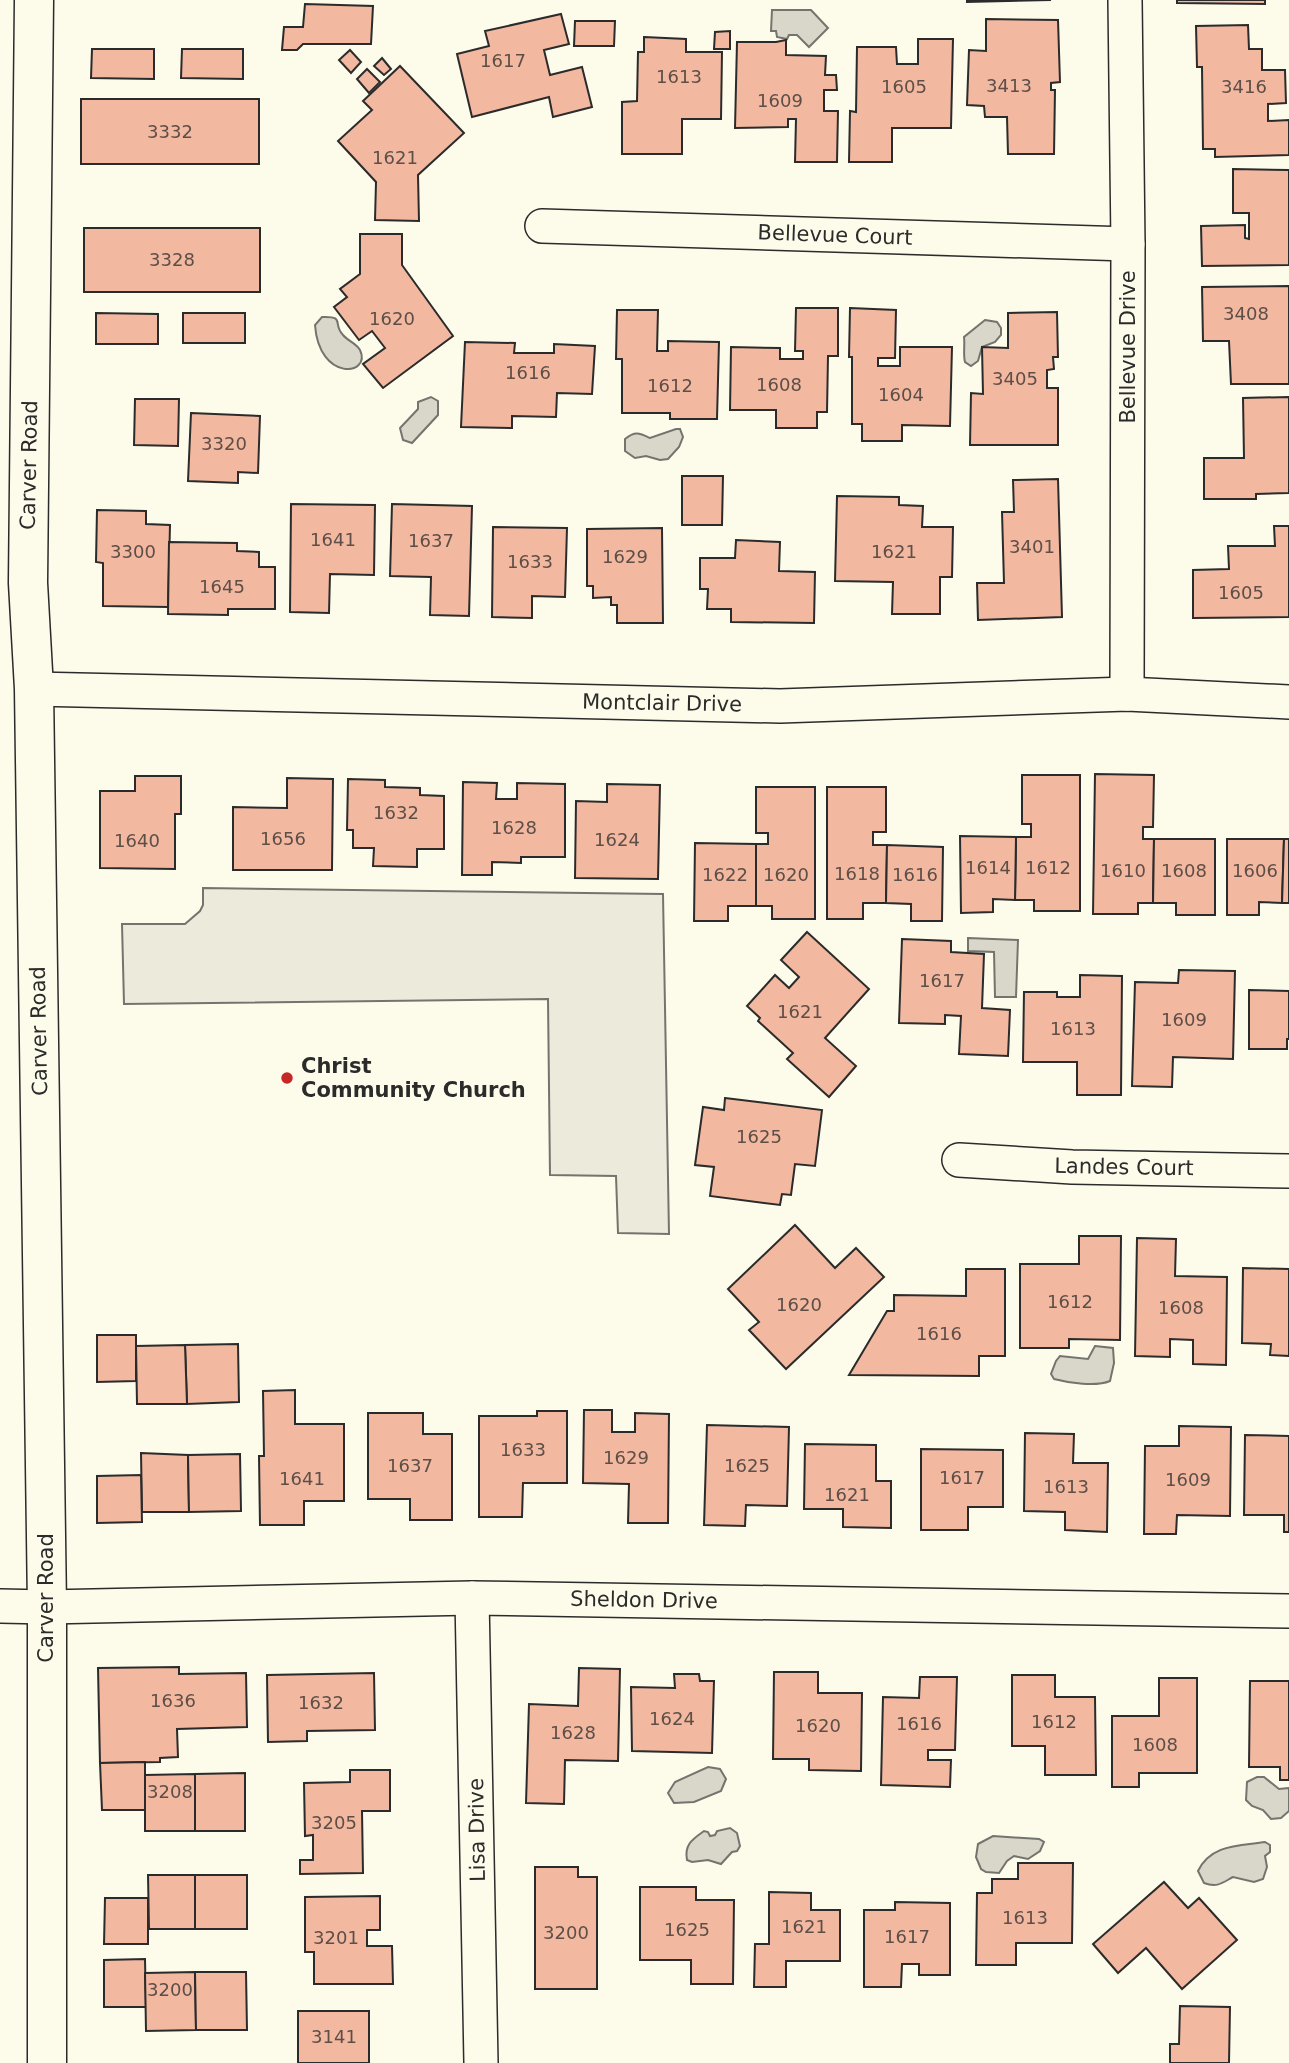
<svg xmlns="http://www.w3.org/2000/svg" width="1289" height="2063" viewBox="0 0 1289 2063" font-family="'DejaVu Sans',sans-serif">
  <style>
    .parking { fill: #eceadb; stroke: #74746e; stroke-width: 2 }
    .water { fill: #d8d7c9; stroke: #74746e; stroke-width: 2 }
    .building { fill: #f2b8a0; stroke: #2b2b2b; stroke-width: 2 }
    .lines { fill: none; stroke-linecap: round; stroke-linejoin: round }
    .minor-casing { stroke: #2b2b2b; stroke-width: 36 }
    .tertiary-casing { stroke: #2b2b2b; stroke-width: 41 }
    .minor { stroke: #fdfbea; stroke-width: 33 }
    .tertiary { stroke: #fdfbea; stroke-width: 38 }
    .poi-dot { fill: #c62828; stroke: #fdfbea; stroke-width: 2.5 }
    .labels { text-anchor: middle; stroke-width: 5; stroke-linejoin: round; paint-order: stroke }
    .number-label { font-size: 18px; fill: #5d4e48 }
    .street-label { font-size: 21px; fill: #2b2b2b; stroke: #fdfbea }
    .poi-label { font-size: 21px; font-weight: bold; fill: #2b2b2b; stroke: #fdfbea; text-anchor: start }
  </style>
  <rect width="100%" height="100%" fill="#fdfbea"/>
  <polygon class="parking" points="203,888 663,894 669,1234 618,1233 616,1176 550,1175 548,999 124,1004 122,924 185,924 200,911 203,905"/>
  <g class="water">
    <polygon points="772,10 811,10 828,28 809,47 797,35 789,35 787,39 777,37 776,31 771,31"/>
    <path d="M322 317C346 316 332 324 343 335 348 341 356 343 360 350 372 376 319 382 315 325Z"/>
    <path d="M985 320 997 322 1001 328V335L995 342 982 347 978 361 971 366 965 362C963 355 965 345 964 337Z"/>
    <polygon points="431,397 438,401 438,415 412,443 403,440 400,428 418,409 418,402"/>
    <path d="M676 429H680L683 437 679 447 668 459 660 460 646 456 635 458 625 451V439C635 431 639 433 650 438Z"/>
    <polygon points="968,938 1018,940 1016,997 995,997 994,952 968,951"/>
    <path d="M1095 1346 1113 1348 1114 1363 1110 1381C1096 1387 1069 1383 1054 1379L1051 1374 1056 1361 1060 1356 1088 1359Z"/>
    <polygon points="708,1767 720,1769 726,1779 721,1791 694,1802 674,1803 668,1793 675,1782"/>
    <polygon points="1257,1777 1264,1777 1279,1789 1289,1788 1289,1811 1281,1818 1271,1819 1263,1810 1252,1806 1246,1800 1247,1782"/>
    <path d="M730 1828 737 1833 740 1846 737 1851 732 1852 721 1864 708 1860 692 1862 687 1860C684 1844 693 1839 704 1831L708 1832 710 1836 715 1835 717 1831Z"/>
    <polygon points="993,1836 1039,1839 1044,1842 1040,1851 1028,1859 1014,1856 1007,1861 999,1873 986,1872 981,1869 976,1857 978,1844"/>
    <path d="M1265 1842 1270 1845V1852L1265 1856 1267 1867 1263 1879 1254 1882 1233 1877C1222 1883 1217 1888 1204 1883L1198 1871C1211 1844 1239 1846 1265 1842Z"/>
  </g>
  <g class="building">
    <polygon points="967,0 1051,0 967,2"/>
    <polygon points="1177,0 1265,0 1265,4 1177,3"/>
    <polygon points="305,4 373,6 371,44 303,44 297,50 282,50 284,27 303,27"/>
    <polygon points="561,14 569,44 544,50 550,75 582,67 592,107 553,117 549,97 472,117 457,54 489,46 485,31"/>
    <polygon points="986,19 1058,20 1060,82 1051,83 1051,90 1055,90 1054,154 1008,154 1007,117 985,117 984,106 967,105 969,50 986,51"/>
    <polygon points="575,21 615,21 614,46 574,46"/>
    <polygon points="1248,25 1249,49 1262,49 1262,70 1285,70 1286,103 1268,104 1268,121 1289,120 1289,155 1215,157 1215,149 1203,149 1202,67 1197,67 1196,26"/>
    <polygon points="730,31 730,49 714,49 715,32"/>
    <polygon points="644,37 686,39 686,52 722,52 721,119 682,119 682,154 622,154 622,102 637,101 638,52 644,52"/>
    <polygon points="918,39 953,39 951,128 892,128 892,162 849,162 850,111 856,112 857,47 896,47 897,64 918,64"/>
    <polygon points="786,40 786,55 826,56 825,75 836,75 837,90 824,90 824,111 838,111 837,162 795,162 796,119 788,119 788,127 735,128 737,42 776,42"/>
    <polygon points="92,49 154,49 154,79 91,78"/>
    <polygon points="182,49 243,49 243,79 181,78"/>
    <polygon points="350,50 361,62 351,73 339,60"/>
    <polygon points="382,58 391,69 384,75 374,66"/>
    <polygon points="400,66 464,133 418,175 419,221 375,220 376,182 338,141 372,110 363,101"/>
    <polygon points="367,69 380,82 369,93 357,79"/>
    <rect x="81" y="99" width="178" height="65"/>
    <polygon points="1233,169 1289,170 1289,265 1202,266 1201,226 1245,225 1245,238 1249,239 1249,213 1233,213"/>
    <rect x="84" y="228" width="176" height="64"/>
    <polygon points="360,234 402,234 402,265 453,336 383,388 363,364 385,348 372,331 359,340 334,307 347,297 340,289 360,274"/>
    <polygon points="1289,286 1289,384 1231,384 1229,341 1203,341 1202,287"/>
    <polygon points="796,308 838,308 838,356 828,356 827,412 817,412 817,428 776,428 776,410 730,410 731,347 780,348 780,359 803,359 803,351 795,351"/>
    <polygon points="850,308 896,310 895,358 878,358 878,366 900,366 900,347 952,347 950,426 902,425 902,441 862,441 862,424 852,424 852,357 849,357"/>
    <polygon points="617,310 658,310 657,351 668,351 668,341 719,342 717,419 670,419 670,413 622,413 622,359 616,359"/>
    <polygon points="1057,312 1058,357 1053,357 1054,369 1047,370 1047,388 1058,388 1058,445 970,445 971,393 983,394 982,347 1008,348 1008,313"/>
    <polygon points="96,313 158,314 158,344 96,344"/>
    <rect x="183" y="313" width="62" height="30"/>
    <polygon points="465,342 515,343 514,353 554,353 554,344 595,346 592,394 557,393 556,417 512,416 512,428 461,427"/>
    <polygon points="1289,397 1289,493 1256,494 1256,499 1204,499 1204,458 1244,458 1243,398"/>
    <polygon points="135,399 179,399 178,446 134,445"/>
    <polygon points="191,413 260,416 258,473 238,472 238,483 188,481"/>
    <polygon points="682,476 723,476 722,525 682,525"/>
    <polygon points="1058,479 1062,617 978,620 977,583 1004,583 1002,512 1014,512 1013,480"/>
    <polygon points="837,496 899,497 899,505 923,506 922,527 953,527 952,577 940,577 940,614 892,614 893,582 835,581"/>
    <polygon points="291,504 375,505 374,575 330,574 329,613 290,612"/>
    <polygon points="392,504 472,506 469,616 430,615 431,577 390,576"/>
    <polygon points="97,510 146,511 146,524 170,525 168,607 103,606 103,563 96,562"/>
    <polygon points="1274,526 1289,526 1289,617 1193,618 1193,570 1229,569 1228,546 1275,546"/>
    <polygon points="493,527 567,528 565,597 532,596 532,618 492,617"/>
    <polygon points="662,528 663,623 617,623 617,605 611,605 611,597 593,598 593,586 587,586 587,529"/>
    <polygon points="736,540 780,542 779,571 815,572 814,623 731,622 731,609 707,609 708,589 700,589 700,558 735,558"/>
    <polygon points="169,542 237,543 237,551 259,552 259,567 275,567 275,609 228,609 228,615 168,614"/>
    <polygon points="1095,774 1154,775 1153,827 1143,827 1143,839 1154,839 1153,903 1138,903 1138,914 1093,914"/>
    <polygon points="1022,775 1080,775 1080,911 1034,911 1034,900 1015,900 1016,837 1031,837 1031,824 1022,824"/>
    <polygon points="135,776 181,776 181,814 175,814 175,869 100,868 100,791 135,791"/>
    <polygon points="287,778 333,779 332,870 233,870 233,807 287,808"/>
    <polygon points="348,779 385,780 385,787 420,788 420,795 444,796 444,849 417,849 417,867 373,866 374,848 353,848 353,830 347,830"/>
    <polygon points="463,782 497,783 496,799 517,799 517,783 565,784 565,857 521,857 521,863 492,862 492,875 462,875"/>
    <polygon points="607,784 660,785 658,879 575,878 576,801 607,802"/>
    <polygon points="756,787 815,787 815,919 772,919 772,906 756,906 756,844 768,844 768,833 756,833"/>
    <polygon points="827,787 886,787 886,832 873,832 873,845 887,845 886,903 863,903 863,919 827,919"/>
    <polygon points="960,836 1016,837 1015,900 993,899 993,912 961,913"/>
    <polygon points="1154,839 1215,839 1215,915 1176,915 1176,903 1153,903"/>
    <polygon points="1227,839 1284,839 1282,903 1259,902 1259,915 1227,915"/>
    <polygon points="1284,839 1289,839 1289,903 1282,903"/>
    <polygon points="695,843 756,844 756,906 728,906 728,921 694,921"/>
    <polygon points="887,845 943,847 942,921 911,921 911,904 886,903"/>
    <polygon points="807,932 869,989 825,1038 856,1066 829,1097 787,1059 793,1053 758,1021 760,1018 747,1006 775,975 789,988 799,977 781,960"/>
    <polygon points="902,939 951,941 951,952 984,954 982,1008 1010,1010 1008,1056 959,1054 961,1016 945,1015 945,1024 899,1023"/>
    <polygon points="1179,970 1235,971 1233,1059 1173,1057 1172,1087 1132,1086 1135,982 1178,983"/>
    <polygon points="1080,975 1122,976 1121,1095 1077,1095 1077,1062 1023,1062 1024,992 1057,992 1057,997 1080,997"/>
    <polygon points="1249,990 1289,991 1289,1039 1287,1039 1287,1049 1249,1049"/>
    <polygon points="725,1098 822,1110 815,1166 795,1164 791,1195 782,1194 780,1205 710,1196 714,1167 695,1165 703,1107 724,1110"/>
    <polygon points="795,1225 835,1268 856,1248 884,1277 786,1369 749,1330 759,1322 728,1289"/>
    <polygon points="1079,1236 1121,1236 1120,1340 1069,1339 1069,1348 1020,1348 1020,1264 1079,1264"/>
    <polygon points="1137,1238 1176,1239 1175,1276 1227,1277 1226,1365 1193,1364 1193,1340 1170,1339 1170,1357 1135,1356"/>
    <polygon points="1243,1268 1289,1269 1289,1356 1270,1355 1271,1344 1242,1343"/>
    <polygon points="966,1269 1005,1269 1005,1356 979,1356 979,1376 849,1375 887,1311 894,1311 894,1295 966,1296"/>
    <polygon points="97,1335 136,1335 136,1381 97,1382"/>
    <polygon points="238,1344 239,1402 187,1404 185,1345"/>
    <polygon points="185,1345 187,1404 137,1404 136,1346"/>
    <polygon points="295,1390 295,1424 344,1424 344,1501 304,1501 304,1525 260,1525 259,1456 264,1456 263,1391"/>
    <polygon points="584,1410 612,1410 612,1432 635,1432 635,1413 669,1414 668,1523 628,1523 629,1484 583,1483"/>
    <polygon points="537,1411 567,1411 567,1483 523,1483 522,1517 479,1517 479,1416 537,1416"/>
    <polygon points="368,1413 423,1413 423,1434 452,1434 452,1520 410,1520 410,1499 368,1499"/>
    <polygon points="707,1425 789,1427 787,1506 746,1505 745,1526 704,1525"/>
    <polygon points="1179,1426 1231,1427 1230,1516 1177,1515 1176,1534 1144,1534 1145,1446 1179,1446"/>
    <polygon points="1025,1433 1074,1434 1073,1463 1108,1463 1107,1532 1065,1530 1065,1512 1024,1511"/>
    <polygon points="1245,1435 1289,1436 1289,1532 1284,1532 1284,1515 1244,1515"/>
    <polygon points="805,1444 876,1445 876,1481 891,1481 891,1528 843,1527 843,1509 804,1509"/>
    <polygon points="921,1449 1003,1450 1003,1507 968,1507 968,1530 921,1530"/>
    <polygon points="141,1453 188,1455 189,1512 142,1512"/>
    <polygon points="240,1454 241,1511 189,1512 188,1455"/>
    <polygon points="141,1475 142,1522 97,1523 97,1476"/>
    <polygon points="179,1667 179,1674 246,1673 247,1727 177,1729 178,1757 160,1758 160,1762 100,1763 98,1668"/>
    <polygon points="579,1668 620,1669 618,1761 565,1760 564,1804 526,1803 529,1704 578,1706"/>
    <polygon points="774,1672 818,1672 818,1693 862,1693 861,1771 809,1770 809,1759 773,1759"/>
    <polygon points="374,1673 375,1730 307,1731 307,1741 268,1742 267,1675"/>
    <polygon points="674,1674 699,1674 700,1681 714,1681 712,1753 632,1751 631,1687 675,1688"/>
    <polygon points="1012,1675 1055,1675 1055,1697 1095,1697 1096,1775 1045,1775 1045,1746 1012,1746"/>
    <polygon points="920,1677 957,1677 955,1750 928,1750 928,1760 951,1760 950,1787 881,1785 883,1697 919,1698"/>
    <polygon points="1159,1678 1197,1678 1197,1773 1139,1773 1139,1787 1112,1787 1112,1716 1159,1716"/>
    <polygon points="1250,1681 1289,1681 1289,1780 1280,1780 1280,1767 1249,1767"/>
    <polygon points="145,1762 145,1810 102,1810 100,1763"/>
    <polygon points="350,1770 390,1770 390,1811 362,1811 363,1873 300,1874 300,1860 313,1860 313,1835 305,1836 304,1783 350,1782"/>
    <polygon points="245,1773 245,1831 195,1831 195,1774"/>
    <polygon points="195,1774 195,1831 145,1831 145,1775"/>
    <polygon points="1018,1863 1073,1863 1072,1943 1016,1943 1016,1965 976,1965 977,1893 992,1893 992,1879 1018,1879"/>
    <polygon points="535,1867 578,1867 578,1877 597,1877 597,1989 535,1989"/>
    <polygon points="148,1875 195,1875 195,1929 149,1929"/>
    <rect x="195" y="1875" width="52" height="54"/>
    <polygon points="1164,1882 1188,1908 1199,1898 1237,1940 1182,1989 1146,1948 1118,1973 1093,1944"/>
    <polygon points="640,1887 696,1887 696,1900 734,1900 733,1984 691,1984 691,1960 640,1960"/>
    <polygon points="769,1892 811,1893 811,1910 840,1910 840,1961 786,1961 786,1987 754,1987 755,1944 769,1944"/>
    <polygon points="380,1896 380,1930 367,1930 367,1946 392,1946 393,1984 314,1984 314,1952 305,1952 305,1897"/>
    <polygon points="105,1898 148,1898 148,1944 104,1944"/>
    <polygon points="895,1902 950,1903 950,1975 919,1975 919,1964 902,1964 901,1987 864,1987 864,1910 895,1910"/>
    <polygon points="145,1959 146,2007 104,2007 104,1960"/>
    <polygon points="195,1972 196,2030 146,2031 145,1973"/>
    <polygon points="195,1972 246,1972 247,2030 196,2030"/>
    <polygon points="1180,2006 1230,2007 1229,2063 1170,2063 1170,2044 1179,2044"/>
    <rect x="298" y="2011" width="71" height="52"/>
  </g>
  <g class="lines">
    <g class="minor-casing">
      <g id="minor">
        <polyline points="1125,0 1128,244 1127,694"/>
        <polyline points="542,226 1128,244"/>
        <polyline points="34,689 780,706 1127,694 1289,702"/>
        <polyline points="959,1160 1072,1167 1289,1171"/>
        <polyline points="472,1598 481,2063"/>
        <polyline points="0,1606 47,1607 472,1598 1289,1611"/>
      </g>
    </g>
    <g class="tertiary-casing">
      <polyline id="tertiary" points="34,0 28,583 34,689 47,1607 47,2063"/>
    </g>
    <use href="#minor" class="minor"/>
    <use href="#tertiary" class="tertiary"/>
  </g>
  <circle class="poi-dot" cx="287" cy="1078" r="7"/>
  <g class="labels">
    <g class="number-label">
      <text x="503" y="67">1617</text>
      <text x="679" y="83">1613</text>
      <text x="1009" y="92">3413</text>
      <text x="904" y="93">1605</text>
      <text x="1244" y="93">3416</text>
      <text x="780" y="107">1609</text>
      <text x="170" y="138">3332</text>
      <text x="395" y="164">1621</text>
      <text x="172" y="266">3328</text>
      <text x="1246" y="320">3408</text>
      <text x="392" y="325">1620</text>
      <text x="528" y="379">1616</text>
      <text x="1015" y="385">3405</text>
      <text x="779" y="391">1608</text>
      <text x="670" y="392">1612</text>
      <text x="901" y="401">1604</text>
      <text x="224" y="450">3320</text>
      <text x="333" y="546">1641</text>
      <text x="431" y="547">1637</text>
      <text x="1032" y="553">3401</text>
      <text x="133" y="558">3300</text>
      <text x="894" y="558">1621</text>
      <text x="625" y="563">1629</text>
      <text x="530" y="568">1633</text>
      <text x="222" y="593">1645</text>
      <text x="1241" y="599">1605</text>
      <text x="396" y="819">1632</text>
      <text x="514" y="834">1628</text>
      <text x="283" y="845">1656</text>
      <text x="617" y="846">1624</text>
      <text x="137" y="847">1640</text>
      <text x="988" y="874">1614</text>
      <text x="1048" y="874">1612</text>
      <text x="1123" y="877">1610</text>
      <text x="1184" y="877">1608</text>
      <text x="1255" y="877">1606</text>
      <text x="857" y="880">1618</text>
      <text x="725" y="881">1622</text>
      <text x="786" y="881">1620</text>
      <text x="915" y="881">1616</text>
      <text x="942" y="987">1617</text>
      <text x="800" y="1018">1621</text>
      <text x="1184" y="1026">1609</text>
      <text x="1073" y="1035">1613</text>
      <text x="759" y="1143">1625</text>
      <text x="1070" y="1308">1612</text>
      <text x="799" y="1311">1620</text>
      <text x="1181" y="1314">1608</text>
      <text x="939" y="1340">1616</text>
      <text x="523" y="1456">1633</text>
      <text x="626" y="1464">1629</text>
      <text x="410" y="1472">1637</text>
      <text x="747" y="1472">1625</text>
      <text x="962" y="1484">1617</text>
      <text x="302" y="1485">1641</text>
      <text x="1188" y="1486">1609</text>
      <text x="1066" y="1493">1613</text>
      <text x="847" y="1501">1621</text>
      <text x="173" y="1707">1636</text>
      <text x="321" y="1709">1632</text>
      <text x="672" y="1725">1624</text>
      <text x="1054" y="1728">1612</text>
      <text x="919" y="1730">1616</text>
      <text x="818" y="1732">1620</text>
      <text x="573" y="1739">1628</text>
      <text x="1155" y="1751">1608</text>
      <text x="170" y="1798">3208</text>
      <text x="334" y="1829">3205</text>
      <text x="1025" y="1924">1613</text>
      <text x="804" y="1933">1621</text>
      <text x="687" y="1936">1625</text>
      <text x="566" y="1939">3200</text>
      <text x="907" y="1943">1617</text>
      <text x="336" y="1944">3201</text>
      <text x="170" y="1996">3200</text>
      <text x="334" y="2043">3141</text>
    </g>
    <g class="street-label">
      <text transform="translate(835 235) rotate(2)" y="7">Bellevue Court</text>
      <text transform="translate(1128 347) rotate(-90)" y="7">Bellevue Drive</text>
      <text transform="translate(29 465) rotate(-89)" y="7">Carver Road</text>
      <text transform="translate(662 703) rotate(1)" y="7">Montclair Drive</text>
      <text transform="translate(39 1031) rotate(-91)" y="7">Carver Road</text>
      <text transform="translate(1124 1167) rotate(1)" y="7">Landes Court</text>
      <text transform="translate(46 1598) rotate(-90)" y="7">Carver Road</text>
      <text transform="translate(644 1600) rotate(1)" y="7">Sheldon Drive</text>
      <text transform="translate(477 1830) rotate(-91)" y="7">Lisa Drive</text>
    </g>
    <g class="poi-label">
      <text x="301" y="1073">Christ<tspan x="301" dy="24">Community Church</tspan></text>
    </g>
  </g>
</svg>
